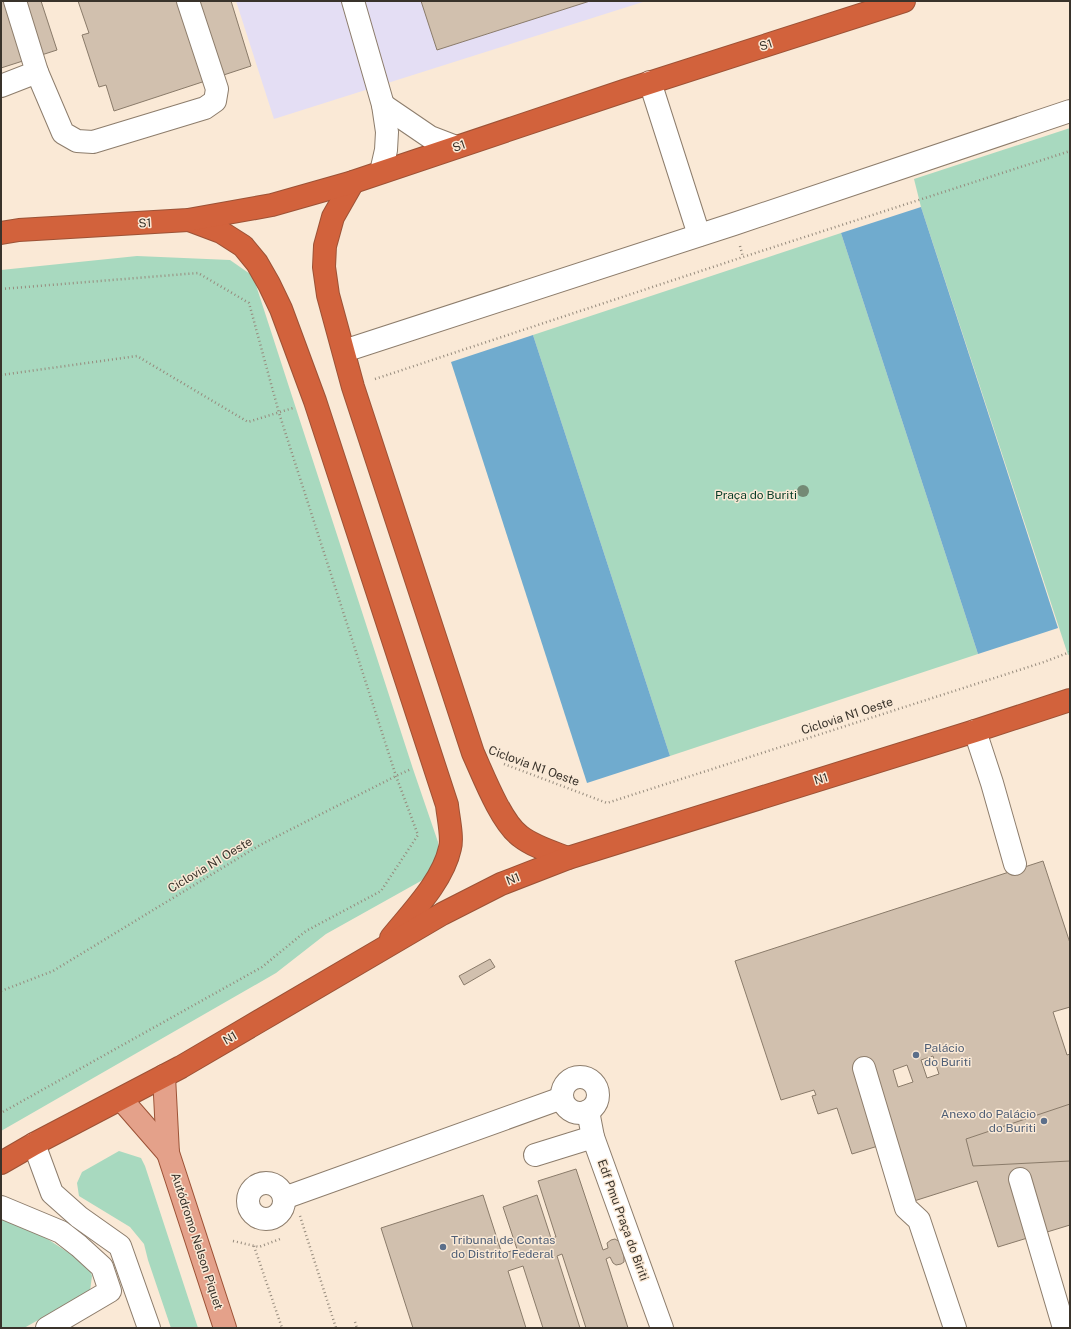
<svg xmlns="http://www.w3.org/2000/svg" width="1071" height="1329" viewBox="0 0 1071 1329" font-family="'Public Sans',sans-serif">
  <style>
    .industrial { fill: #e4def4 }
    .green { fill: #a8d9bf }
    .water { fill: #70abce }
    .building { fill: #d1c0ae; stroke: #8a7b6a; fill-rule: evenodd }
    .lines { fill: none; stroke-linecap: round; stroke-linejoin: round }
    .minor-casing { stroke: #8d7d6c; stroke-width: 24 }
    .major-casing { stroke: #9c5236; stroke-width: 24 }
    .highway-casing { stroke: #9c5236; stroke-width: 24 }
    .path { stroke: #968b7d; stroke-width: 2.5; stroke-dasharray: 1 3; stroke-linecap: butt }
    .minor { stroke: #fff; stroke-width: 22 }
    .major { stroke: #e4a18a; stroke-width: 22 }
    .highway { stroke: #d2623c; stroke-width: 22 }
    .tree { fill: #748a75 }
    .service-dot { fill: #5c6f8a; stroke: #fae9d6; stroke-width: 1.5 }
    .labels { text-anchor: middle; stroke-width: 3; stroke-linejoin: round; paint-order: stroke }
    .street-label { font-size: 12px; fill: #39332b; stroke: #fae9d6 }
    .park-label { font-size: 12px; fill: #063c26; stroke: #fae9d6 }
    .service-label { font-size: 12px; fill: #4e5e75; stroke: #fae9d6; text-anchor: start }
  </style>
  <rect width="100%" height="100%" fill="#fae9d6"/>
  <polygon class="industrial" points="236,1 646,1 274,119"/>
  <g class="green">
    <polygon points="1070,128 1070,654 1068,655 921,207 914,179"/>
    <polygon points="841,233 978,654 670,756 533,335"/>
    <polygon points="137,256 230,260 253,276 413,769 438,842 439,860 428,877 326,934 276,973 1,1131 1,270"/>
    <polygon points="119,1151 141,1158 145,1166 198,1328 171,1328 148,1260 144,1244 130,1227 79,1196 77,1183 82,1172"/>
    <polygon points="1,1219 19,1223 49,1240 89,1266 92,1276 90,1291 24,1328 1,1328"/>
  </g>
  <g class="water">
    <polygon points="921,207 1058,628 978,654 841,233"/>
    <polygon points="533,335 670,756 587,783 451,362"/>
  </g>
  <g class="building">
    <polygon points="1,1 41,1 57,50 1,68"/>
    <polygon points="78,1 231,1 251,66 114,111 106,85 99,87 82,35 89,33"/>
    <polygon points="421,1 590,1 437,50"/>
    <path d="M1043 861 1070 943V1007L1053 1012 1067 1055 1070 1054V1225L998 1247 977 1181 914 1201 878 1146 852 1154 837 1108 818 1114 812 1096 816 1095 814 1090 781 1100 735 961ZM933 1056 939 1074 927 1078 921 1060ZM907 1065 913 1082 898 1087 893 1070Z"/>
    <polygon points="490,959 495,967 464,985 459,976"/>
    <polygon points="1070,1104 1070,1161 973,1166 966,1139"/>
    <polygon points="576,1169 603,1250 608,1248 607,1243 611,1240 615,1239 620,1242 624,1257 624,1262 621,1264 616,1265 613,1263 610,1257 606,1259 628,1328 586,1328 562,1254 557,1256 580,1328 543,1328 523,1266 508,1271 526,1328 413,1328 381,1228 483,1195 502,1254 517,1249 503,1207 537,1195 551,1238 556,1237 538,1181"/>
  </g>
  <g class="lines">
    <g class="minor-casing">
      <g id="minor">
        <polyline points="353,1 383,105 387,132 386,150 381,172"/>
        <polyline points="37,72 63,133 77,141 93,142 205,108 215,101 217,89 188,1"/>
        <polyline points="650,82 699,235"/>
        <polyline points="1,86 37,72 15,1"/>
        <polyline points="383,105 430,137 456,147"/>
        <polyline points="344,351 734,224 1070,111"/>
        <polyline points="975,731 992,783 1015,864"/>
        <polyline points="864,1068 906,1208 919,1220 955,1328"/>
        <circle cx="580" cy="1095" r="18"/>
        <polyline points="588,1111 593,1137 662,1328"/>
        <polyline points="34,1144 52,1193 79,1217 120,1246 149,1328"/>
        <polyline points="535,1155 593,1137"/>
        <polyline points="1020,1179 1064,1328"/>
        <circle cx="266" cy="1201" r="18"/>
        <polyline points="284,1198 562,1098"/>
        <polyline points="1,1207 61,1232 79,1246 102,1267 110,1291 47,1328"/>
      </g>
    </g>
    <g class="major-casing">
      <g id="major">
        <polyline points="164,1076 168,1153 225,1328"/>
        <polyline points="121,1099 168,1153"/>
      </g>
    </g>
    <g class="highway-casing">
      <g id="highway">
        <path d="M353 182 333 217 325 246 324 267 328 295 353 387 473 753C483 775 501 822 520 836 534 847 552 852 568 858"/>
        <path d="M189 220 221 232 243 246 257 263 269 284 281 309 315 401 447 805C448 816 453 838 450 848 443 881 412 912 391 938"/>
        <polyline points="1,233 19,230 188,220 272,205 353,182 624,91 904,1"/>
        <polyline points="1,1163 34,1144 181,1067 442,914 501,884 568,858 975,731 1070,700"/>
      </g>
    </g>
    <g class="path">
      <polyline points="740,246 743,257"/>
      <polyline points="1,289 198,273 249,303 279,413 396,776 418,835 381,891 306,931 262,967 1,1113"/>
      <polyline points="1,375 137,356 248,422 293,408"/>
      <polyline points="375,379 743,257 1070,151"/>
      <polyline points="504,764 607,803 1044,662 1070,652"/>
      <polyline points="1,991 53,971 260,845 396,776 411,769"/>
      <polyline points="300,1216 336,1328"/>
      <polyline points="233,1241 259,1247 280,1239"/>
      <polyline points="254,1246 282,1328"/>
      <polyline points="355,1322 357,1328"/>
    </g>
    <use href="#minor" class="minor"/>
    <use href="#major" class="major"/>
    <use href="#highway" class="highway"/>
  </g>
  <circle class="tree" cx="803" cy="491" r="6"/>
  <g class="service-dot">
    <circle cx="916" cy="1055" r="4"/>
    <circle cx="1044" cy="1121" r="4"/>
    <circle cx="443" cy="1247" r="4"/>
  </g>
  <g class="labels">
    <g class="street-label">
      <text transform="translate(766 45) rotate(-18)" y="4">S1</text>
      <text transform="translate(459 146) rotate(-19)" y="4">S1</text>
      <text transform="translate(145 223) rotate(-4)" y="4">S1</text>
      <text transform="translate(847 716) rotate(-18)" y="4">Ciclovia N1 Oeste</text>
      <text transform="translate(534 766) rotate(20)" y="4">Ciclovia N1 Oeste</text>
      <text transform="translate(821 779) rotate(-17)" y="4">N1</text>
      <text transform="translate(210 865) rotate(-31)" y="4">Ciclovia N1 Oeste</text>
      <text transform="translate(513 879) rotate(-21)" y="4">N1</text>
      <text transform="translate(230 1038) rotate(-30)" y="4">N1</text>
      <text transform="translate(623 1220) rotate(70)" y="4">Edf Pmu Praça do Biriti</text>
      <text transform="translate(197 1241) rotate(72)" y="4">Autódromo Nelson Piquet</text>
    </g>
    <g class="park-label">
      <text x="756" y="499">Praça do Buriti</text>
    </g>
    <g class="service-label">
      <text x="924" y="1052">Palácio<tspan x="924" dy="14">do Buriti</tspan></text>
      <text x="1036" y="1118" text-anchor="end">Anexo do Palácio<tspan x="1036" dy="14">do Buriti</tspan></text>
      <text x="451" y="1244">Tribunal de Contas<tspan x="451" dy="14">do Distrito Federal</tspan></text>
    </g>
  </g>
  <rect width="1071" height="1329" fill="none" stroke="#39332b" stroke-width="4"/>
</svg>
